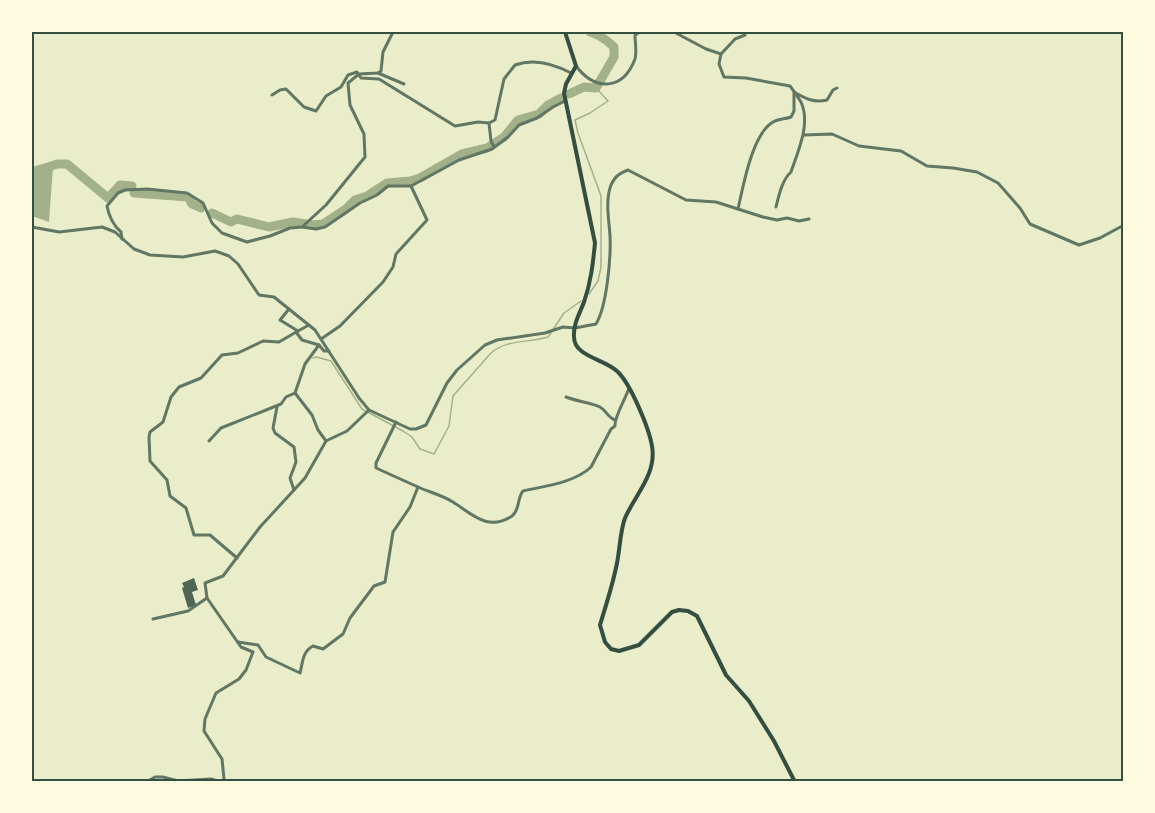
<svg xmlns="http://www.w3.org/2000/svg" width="1155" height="813" viewBox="0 0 1155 813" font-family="Raleway,sans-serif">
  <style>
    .water { fill: #a3b18a }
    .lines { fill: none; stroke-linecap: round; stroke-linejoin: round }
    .stream { stroke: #a3b18a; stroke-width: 1.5 }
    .river { stroke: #a3b18a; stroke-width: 9 }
    .building { fill: #4f6655 }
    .minor { stroke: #617663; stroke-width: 3 }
    .tertiary { stroke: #617663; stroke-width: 3 }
    .secondary { stroke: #344e41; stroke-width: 4 }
    .neatline { fill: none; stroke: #344e41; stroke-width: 2 }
  </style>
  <rect width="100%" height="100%" fill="#e9edc9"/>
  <polygon class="water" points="54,161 53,167 49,222 32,216 32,167"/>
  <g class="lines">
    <g class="stream">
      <polyline points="589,294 598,281 601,267 601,196 578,133 575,120 590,113 608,101 596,88"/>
      <path d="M313 358 317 357 331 361 362 409 403 431 412 437 420 449 434 454 449 426 453 396 491 353C507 339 529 343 548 337L564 313 581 301"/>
    </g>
    <g class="river">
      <path d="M569 94 584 87 596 88 614 57V47C606 39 600 35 590 32"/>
      <polyline points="43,169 57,164 67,164 108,198 120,185 132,186"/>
      <polyline points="134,193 188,197 192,204 201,208"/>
      <polyline points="212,213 231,222 237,219 269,227 293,222 312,225 323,224 346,209 355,200 367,196 387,183 410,181 420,178 462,154 487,148 504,137 518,120 539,114 548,105 561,98"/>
    </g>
  </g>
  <polygon class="building" points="194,578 198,590 192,592 196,605 188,608 182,588 184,587 182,583"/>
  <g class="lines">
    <g class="minor">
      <path d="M674 32 706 49 721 54 719 64 724 77 746 78 790 86C794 91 798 97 801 102 811 124 798 151 791 172 782 180 779 195 776 207"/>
      <polyline points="721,54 735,39 745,35"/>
      <path d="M576 66C595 91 623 91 635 59 637 52 635 43 635 35L640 32"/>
      <polyline points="378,73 404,84"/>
      <path d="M272 95 280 90 286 89 304 107 316 111 326 96 341 87 348 75 357 72 361 78 379 79 455 126 478 122 489 123 495 120 504 79 515 65C534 58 554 64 571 73"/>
      <polyline points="489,123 491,141 494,147"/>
      <polyline points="804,135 832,134 859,146 901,151 927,166 953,168 977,172 998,183 1020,208 1030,224 1079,245 1100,238 1124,225"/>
      <path d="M738 209C743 187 752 134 773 122 778 119 786 119 791 117L794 111V92C806 99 814 103 827 100L833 90 837 88"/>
      <polyline points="302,227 316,229 325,227 360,203 377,195 388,186 411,186 459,160 492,149 508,137 519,125 537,118 553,107 565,101"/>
      <path d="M122 239 121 232C113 225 109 217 107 206L118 193 125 190 147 189 187 193 203 203 212 223 222 233 247 242 270 236 290 228 302 227 326 205 365 157 364 134 350 105 348 83 359 74 378 73 381 71 383 52 393 32"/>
      <path d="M575 328 596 324C607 306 611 257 610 236 609 219 605 201 611 185 615 176 620 173 628 170L686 200 716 202 763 217 777 220 787 218 799 221 809 219"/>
      <polyline points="298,331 309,325"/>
      <polyline points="296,332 302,340 319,345"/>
      <polyline points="321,339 340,326 383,282 393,267 396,254 427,220 411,186"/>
      <polyline points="295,393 312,415 318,430 326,441"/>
      <path d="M566 397C576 401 592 403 600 407 606 410 607 417 615 420"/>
      <polyline points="277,407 273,428 275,433 294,447 296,462 290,478 294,490"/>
      <polyline points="209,441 221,428 281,404 286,397 295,393 305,364 319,345 324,351 329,351"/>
      <path d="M418 487C429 492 442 495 453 502 472 514 488 532 512 516 520 510 517 498 523 491 545 486 574 483 591 467L611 429 615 426C614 417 626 398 629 388"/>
      <polyline points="237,558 210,535 194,535 186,508 170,496 167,480 150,461 149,437 150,432 163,422 171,397 179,387 201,378 222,355 238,353 263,341 279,342 298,331 280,320 289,309"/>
      <polyline points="153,619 188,611 207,598"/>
      <path d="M238 642 258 645 266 657 300 673C303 662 302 652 313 646L323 649 343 634 350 618 374 586 385 582 393 532 410 507 418 487 376 468V463L396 422"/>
      <polyline points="146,782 155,777 163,777 178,781 211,779 220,782"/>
      <polyline points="222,782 224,779 222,759 204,731 205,719 216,693 239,679 246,670 253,652 241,647 207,598 205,583 223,576 260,527 305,478 326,441 347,431 369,410"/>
    </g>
    <polyline class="tertiary" points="32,227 59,232 102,227 115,232 134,249 150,255 183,257 215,251 229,256 238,264 259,295 274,297 315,330 359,398 369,410 410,429 416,429 426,425 447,383 457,370 485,345 497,340 545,333 563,327 575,328"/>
    <path class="secondary" d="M565 32 576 66 566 84 564 93 595 243C593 263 591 282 584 302 580 313 573 324 574 337 574 357 606 359 618 372 631 385 649 428 652 446 657 474 635 495 625 518 620 532 620 548 617 563 613 584 606 605 600 625L605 642 611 649 619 651 639 645 672 612 679 610 688 611 697 616 726 675 749 701 774 741 795 782"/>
  </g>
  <rect width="1155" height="813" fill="none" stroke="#fefae0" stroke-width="66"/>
  <rect x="33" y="33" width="1089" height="747" class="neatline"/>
</svg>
